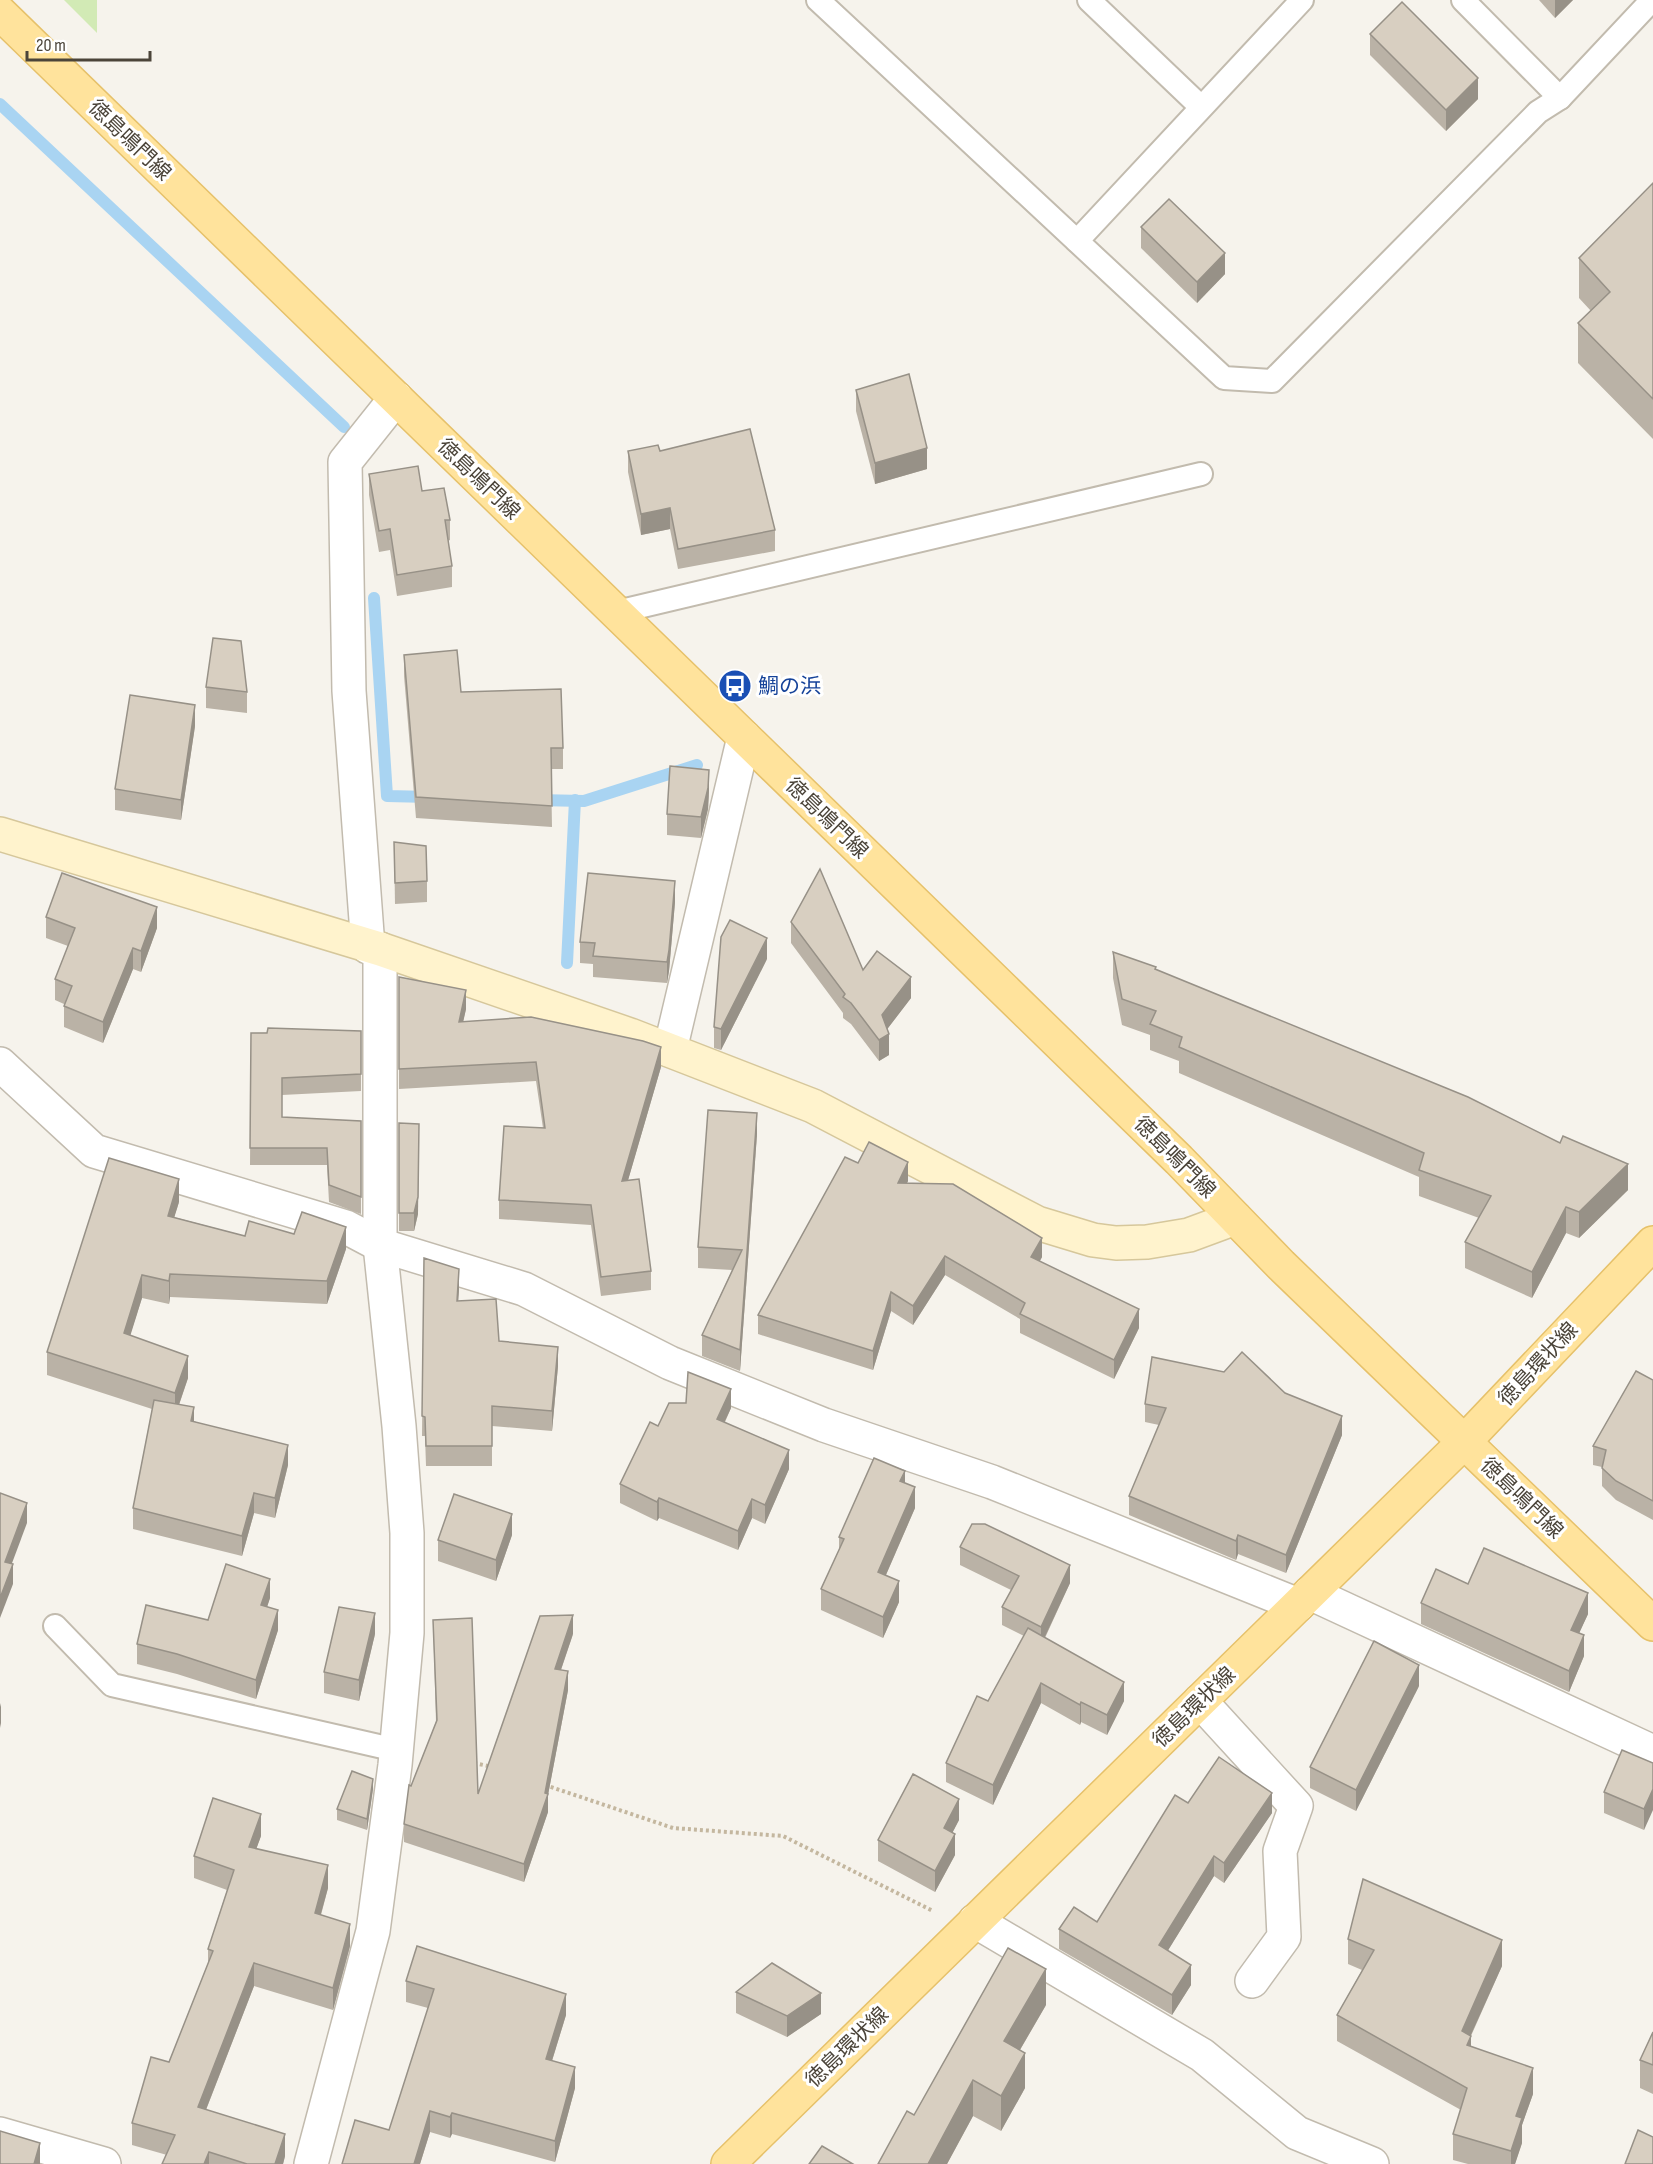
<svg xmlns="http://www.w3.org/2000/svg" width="1653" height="2164" viewBox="0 0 1653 2164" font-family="'Sofia Sans Condensed','Noto Sans JP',sans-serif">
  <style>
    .green { fill: #d2eab5 }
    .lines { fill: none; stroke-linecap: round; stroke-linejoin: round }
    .stream { stroke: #a9d4f2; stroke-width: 12 }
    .lane-casing { stroke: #c2bbae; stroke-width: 26 }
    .street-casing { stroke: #c2bbae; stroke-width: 36 }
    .secondary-casing { stroke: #d6c79b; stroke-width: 36 }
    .primary-casing { stroke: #e6c16a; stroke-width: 36 }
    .path { stroke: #c4b79f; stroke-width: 4; stroke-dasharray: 3 3; stroke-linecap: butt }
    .lane { stroke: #fff; stroke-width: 22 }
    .street { stroke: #fff; stroke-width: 33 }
    .secondary { stroke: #fff3cd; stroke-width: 33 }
    .primary { stroke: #ffe39c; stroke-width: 33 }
    .wall { fill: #bab2a6 }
    .shaded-wall { fill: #979187 }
    .building { fill: #d8cfc1; stroke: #979187; stroke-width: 1.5 }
    .labels { text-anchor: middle; stroke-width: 6; stroke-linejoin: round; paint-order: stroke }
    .street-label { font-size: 21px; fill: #4b4439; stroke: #fff }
    .transit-label { font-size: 21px; fill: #164399; stroke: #fff; text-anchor: start }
  </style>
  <rect width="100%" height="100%" fill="#f6f3ec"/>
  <polygon class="green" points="64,0 97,0 97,33"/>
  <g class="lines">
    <g class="stream">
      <polyline points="0,104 344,427"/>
      <polyline points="374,598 387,796 430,797"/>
      <polyline points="537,800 584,801 697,765"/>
      <polyline points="567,963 575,800"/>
    </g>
    <g class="lane-casing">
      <g id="lane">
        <polyline points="818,0 1224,378 1272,381 1538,112 1560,98 1652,0"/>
        <polyline points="1089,0 1201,107"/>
        <polyline points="1463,0 1560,98"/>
        <polyline points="1077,241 1302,0"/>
        <polyline points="617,612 1201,474"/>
        <polyline points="55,1626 112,1685 396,1750"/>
      </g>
    </g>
    <g class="street-casing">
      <g id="street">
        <polyline points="368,947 349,691 345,462 396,398"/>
        <polyline points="670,1050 744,737"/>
        <polyline points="0,1064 94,1151 346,1227 380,1245 524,1289 670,1363 824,1425 992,1482 1298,1605"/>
        <polyline points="1310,1593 1653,1752"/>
        <polyline points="1200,1701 1296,1806 1280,1851 1284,1937 1252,1981"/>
        <polyline points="975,1921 1202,2055 1297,2133 1372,2164"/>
        <polyline points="0,2134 104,2164"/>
        <polyline points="311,2164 373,1931 395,1765 407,1633 407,1533 399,1426 380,1245 380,949"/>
      </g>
    </g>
    <g class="secondary-casing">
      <polyline id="secondary" points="0,834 380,949 630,1035 813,1106 1037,1223 1093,1240 1116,1243 1147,1242 1189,1235 1235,1218"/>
    </g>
    <g class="primary-casing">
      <g id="primary">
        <polyline points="0,13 1179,1160 1281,1265 1653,1624"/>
        <polyline points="728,2164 1464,1442 1653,1243"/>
      </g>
    </g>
    <g class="path">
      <polyline points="474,1763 493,1767"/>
      <polyline points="545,1785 673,1828 783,1836 933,1911"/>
    </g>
    <use href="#lane" class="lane"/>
    <use href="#street" class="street"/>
    <use href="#secondary" class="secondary"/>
    <use href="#primary" class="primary"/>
  </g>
  <g class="wall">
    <polygon points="1539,0 1573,0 1555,18"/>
    <polygon points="1370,34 1478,99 1446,131 1370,55"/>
    <polygon points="1653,183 1653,439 1578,363 1578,323 1591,311 1579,298 1579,258"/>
    <polygon points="1141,227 1225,274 1197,303 1141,248"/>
    <polygon points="856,390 927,469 875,484 856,411"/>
    <polygon points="628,451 660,451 775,530 775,551 678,569 670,529 641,535 628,472"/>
    <polygon points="369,474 422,491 450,520 450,540 448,541 452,566 452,587 397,596 390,550 379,552 369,495"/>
    <polygon points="404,655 461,692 563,748 563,769 551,769 552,827 416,818 404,676"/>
    <polygon points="206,687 247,692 247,713 206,708"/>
    <polygon points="195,726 181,820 115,810 115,789"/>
    <polygon points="709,791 708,809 701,838 667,835 667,814"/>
    <polygon points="394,842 427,881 427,902 395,904"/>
    <polygon points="675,902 669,971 667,983 593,977 593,964 580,963 580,942"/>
    <polygon points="46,917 157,928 141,972 133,969 103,1043 64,1027 64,1004 55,1000 55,979 68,946 46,938"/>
    <polygon points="791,922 863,970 911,998 887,1029 889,1055 879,1061 851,1024 843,1018 843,1013 791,943"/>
    <polygon points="1113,952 1156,970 1628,1190 1579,1238 1566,1233 1532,1298 1465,1268 1465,1242 1479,1218 1419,1196 1419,1177 1179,1073 1179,1061 1150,1050 1150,1035 1122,1025 1113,978"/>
    <polygon points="767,959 721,1050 714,1048 714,1027"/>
    <polygon points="399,977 466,1009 463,1021 661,1067 628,1180 651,1271 651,1290 601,1296 591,1225 499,1219 499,1200 543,1128 536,1081 399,1089"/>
    <polygon points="361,1031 361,1091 282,1095 282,1117 361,1121 361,1214 329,1202 327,1165 250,1165 251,1033"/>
    <polygon points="399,1123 418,1214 414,1231 399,1231"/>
    <polygon points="757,1134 740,1371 702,1356 702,1335 732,1270 698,1268 698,1247"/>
    <polygon points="858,1163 908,1181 907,1183 1042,1257 1040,1261 1139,1328 1114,1379 1020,1333 1020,1319 945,1275 913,1325 891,1311 873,1370 758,1334 758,1315"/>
    <polygon points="179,1202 174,1217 245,1236 346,1249 327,1304 170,1297 169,1304 142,1298 130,1335 188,1378 179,1405 194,1421 288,1465 275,1518 254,1513 242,1556 133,1529 133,1508 152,1409 47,1375 47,1352"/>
    <polygon points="424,1258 459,1289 458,1301 499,1341 558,1366 552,1431 492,1426 492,1466 426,1466 425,1436 422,1436"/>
    <polygon points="1653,1380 1653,1520 1616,1500 1602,1486 1602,1467 1593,1465 1593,1446"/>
    <polygon points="1285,1393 1342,1435 1286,1573 1238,1554 1236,1560 1129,1515 1129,1496 1159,1425 1145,1422 1145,1404"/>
    <polygon points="731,1408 725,1422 789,1469 765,1524 752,1518 738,1550 659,1518 657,1521 620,1503 620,1484 658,1426"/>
    <polygon points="905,1483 915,1508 886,1575 899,1602 883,1638 821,1610 821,1589 839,1550 839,1537"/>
    <polygon points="512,1535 496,1581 438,1561 438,1540"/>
    <polygon points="960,1547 1070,1583 1045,1638 1124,1701 1107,1735 1081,1722 1080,1725 1041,1703 993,1805 946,1782 946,1763 988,1701 1024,1636 1002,1625 1002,1607 1011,1590 960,1565"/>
    <polygon points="1468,1584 1588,1614 1579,1633 1584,1656 1569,1692 1421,1624 1421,1603"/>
    <polygon points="270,1598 267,1607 278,1630 256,1699 177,1674 137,1664 137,1644 208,1620"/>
    <polygon points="433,1620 478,1794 573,1634 561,1670 568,1690 548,1795 548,1812 524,1882 404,1842 404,1824 411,1786 436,1722"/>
    <polygon points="375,1634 359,1701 324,1693 324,1672"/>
    <polygon points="1419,1686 1356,1811 1310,1788 1310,1767"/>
    <polygon points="1653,1763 1644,1830 1604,1813 1604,1792"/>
    <polygon points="373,1789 367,1830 337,1820 337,1809"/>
    <polygon points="1188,1803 1272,1813 1224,1883 1214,1876 1168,1950 1191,1985 1172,2015 1059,1949 1059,1929 1097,1922"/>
    <polygon points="959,1820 952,1833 955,1855 935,1892 878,1861 878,1840"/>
    <polygon points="261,1836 256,1849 328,1888 321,1915 350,1946 333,2010 254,1986 206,2110 285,2156 283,2164 162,2164 167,2155 132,2145 132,2123 169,2062 208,1963 208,1949 227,1890 194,1878 194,1856"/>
    <polygon points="1348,1939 1502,1966 1471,2036 1471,2046 1533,2094 1522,2125 1522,2143 1515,2164 1468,2164 1453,2160 1453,2134 1461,2110 1337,2041 1337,2015 1362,1970 1348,1964"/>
    <polygon points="406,1981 566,2015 552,2061 575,2088 555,2162 452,2134 450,2138 430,2132 420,2164 342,2164 389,2130 428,2008 406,2002"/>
    <polygon points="736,1992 821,2014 787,2037 736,2013"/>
    <polygon points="1046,2005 1020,2050 1025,2088 1001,2131 973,2116 947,2164 878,2164 914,2115"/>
    <polygon points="1653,2032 1653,2094 1640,2088 1640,2060"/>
  </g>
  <g class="shaded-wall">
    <polygon points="1555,0 1573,0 1555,18"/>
    <polygon points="1478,78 1478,99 1446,131 1446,110"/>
    <polygon points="1225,253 1225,274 1197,303 1197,282"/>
    <polygon points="927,448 927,469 875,484 875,463"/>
    <polygon points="670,508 670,529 641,535 641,514"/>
    <polygon points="195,705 195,726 181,820 181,800"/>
    <polygon points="709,770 709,791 708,809 701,838 701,817"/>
    <polygon points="675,881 675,902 669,971 667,983 667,962"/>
    <polygon points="157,907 157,928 141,972 141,951"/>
    <polygon points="767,938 767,959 721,1050 721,1029"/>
    <polygon points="133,948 133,969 103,1043 103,1022"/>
    <polygon points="911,977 911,998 882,1036 882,1015"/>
    <polygon points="466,990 466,1009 459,1041 459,1022"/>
    <polygon points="889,1034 889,1055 879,1061 879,1040"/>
    <polygon points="661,1047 661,1067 622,1201 622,1181"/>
    <polygon points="757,1113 757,1134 740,1371 740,1350"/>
    <polygon points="419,1141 418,1214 414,1231 414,1213"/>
    <polygon points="908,1162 908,1181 898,1201 898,1183"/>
    <polygon points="1628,1164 1628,1190 1579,1238 1579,1212"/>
    <polygon points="179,1179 179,1202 168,1238 168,1216"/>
    <polygon points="1566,1207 1566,1233 1532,1298 1532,1272"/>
    <polygon points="346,1227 346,1249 327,1304 327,1281"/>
    <polygon points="1042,1238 1042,1257 1031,1276 1031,1257"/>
    <polygon points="945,1256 945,1275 913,1325 913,1306"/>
    <polygon points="459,1269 459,1289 457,1321 457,1301"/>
    <polygon points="170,1274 170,1297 169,1304 169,1281"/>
    <polygon points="142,1275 142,1298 124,1356 124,1333"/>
    <polygon points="891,1292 891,1311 873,1370 873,1351"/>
    <polygon points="1139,1309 1139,1328 1114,1379 1114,1360"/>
    <polygon points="558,1347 558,1366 552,1431 552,1411"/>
    <polygon points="188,1356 188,1378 175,1416 175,1393"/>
    <polygon points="731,1389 731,1408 717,1438 717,1419"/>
    <polygon points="194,1407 194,1428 191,1421"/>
    <polygon points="1342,1416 1342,1435 1286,1573 1286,1555"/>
    <polygon points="288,1445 288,1465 275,1518 275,1498"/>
    <polygon points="789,1450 789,1469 765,1524 765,1505"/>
    <polygon points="905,1471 905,1492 900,1481"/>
    <polygon points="915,1487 915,1508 878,1593 878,1572"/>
    <polygon points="254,1493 254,1513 242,1556 242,1536"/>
    <polygon points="659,1498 659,1518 657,1521 657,1502"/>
    <polygon points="752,1499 752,1518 738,1550 738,1531"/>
    <polygon points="27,1503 27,1523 5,1582 5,1562"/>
    <polygon points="512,1514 512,1535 496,1581 496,1560"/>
    <polygon points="1238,1535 1238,1554 1236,1560 1236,1541"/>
    <polygon points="13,1564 13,1584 0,1618 0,1598"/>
    <polygon points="1070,1565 1070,1583 1041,1645 1041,1627"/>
    <polygon points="270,1579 270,1598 261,1625 261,1605"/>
    <polygon points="899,1581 899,1602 883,1638 883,1617"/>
    <polygon points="1588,1593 1588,1614 1571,1651 1571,1630"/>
    <polygon points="278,1610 278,1630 256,1699 256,1680"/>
    <polygon points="375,1613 375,1634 359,1701 359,1680"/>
    <polygon points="573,1615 573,1634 555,1687 555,1669"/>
    <polygon points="1584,1635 1584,1656 1569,1692 1569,1671"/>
    <polygon points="1419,1665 1419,1686 1356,1811 1356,1790"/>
    <polygon points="568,1671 568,1690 548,1795 548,1812 524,1882 524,1864 545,1793"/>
    <polygon points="1124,1682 1124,1701 1107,1735 1107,1715"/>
    <polygon points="1041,1683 1041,1703 993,1805 993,1785"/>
    <polygon points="1081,1702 1081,1722 1080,1725 1080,1705"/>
    <polygon points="1,1703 1,1723 0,1728 0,1707"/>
    <polygon points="373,1779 373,1789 367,1830 367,1819"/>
    <polygon points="1653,1789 1653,1810 1644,1830 1644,1809"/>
    <polygon points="1272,1793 1272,1813 1224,1883 1224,1863"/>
    <polygon points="959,1799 959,1820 944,1849 944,1828"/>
    <polygon points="261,1814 261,1836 249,1869 249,1847"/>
    <polygon points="955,1834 955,1855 935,1892 935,1871"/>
    <polygon points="1214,1856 1214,1876 1159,1965 1159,1945"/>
    <polygon points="328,1865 328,1888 315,1935 315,1913"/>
    <polygon points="350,1924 350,1946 333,2010 333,1988"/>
    <polygon points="1502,1940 1502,1966 1469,2039 1471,2036 1471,2062 1462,2031"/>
    <polygon points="254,1963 254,1986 198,2130 198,2107"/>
    <polygon points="1191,1965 1191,1985 1172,2015 1172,1995"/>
    <polygon points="1046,1969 1046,2005 1004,2077 1004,2041"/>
    <polygon points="821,1993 821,2014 787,2037 787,2016"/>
    <polygon points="566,1994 566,2015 546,2080 546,2059"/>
    <polygon points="1025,2053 1025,2088 1001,2131 1001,2096"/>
    <polygon points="575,2067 575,2088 555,2162 555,2141"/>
    <polygon points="1533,2068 1533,2094 1522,2125 1522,2143 1515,2164 1511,2164 1511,2151 1516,2116"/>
    <polygon points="973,2080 973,2116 947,2164 928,2164"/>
    <polygon points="430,2111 430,2132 420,2164 414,2164"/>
    <polygon points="452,2113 452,2134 450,2138 450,2117"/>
    <polygon points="285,2134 285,2156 283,2164 275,2164"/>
    <polygon points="40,2143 40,2164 34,2164"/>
    <polygon points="209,2152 209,2164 204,2164"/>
  </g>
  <g class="building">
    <polygon points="1402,2 1478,78 1446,110 1370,34"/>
    <polygon points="1653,183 1653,399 1578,323 1610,292 1579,258"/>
    <polygon points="1169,199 1225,253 1197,282 1141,227"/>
    <polygon points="909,374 927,448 875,463 856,390"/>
    <polygon points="750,429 775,530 678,549 670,508 641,514 628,451 658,445 660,451"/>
    <polygon points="418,466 422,491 444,488 450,520 445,520 452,566 397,575 390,529 379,531 369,474"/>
    <polygon points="213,638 241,641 247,692 206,687"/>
    <polygon points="457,650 461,692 561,689 563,748 551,748 552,806 416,797 404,655"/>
    <polygon points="130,695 195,705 181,800 115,789"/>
    <polygon points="670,766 709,770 708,788 701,817 667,814"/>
    <polygon points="394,842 426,846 427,881 395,883"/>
    <polygon points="820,869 863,970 877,951 911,977 882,1015 889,1034 879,1040 851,1003 843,997 845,994 791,922"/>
    <polygon points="62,873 157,907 141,951 133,948 103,1022 64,1006 72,986 55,979 75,928 46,917"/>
    <polygon points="588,873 675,881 669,950 667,962 593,956 595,943 580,942"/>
    <polygon points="730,920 767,938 721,1029 714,1027 721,937"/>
    <polygon points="1113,952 1156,967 1155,969 1468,1097 1560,1143 1563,1136 1628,1164 1579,1212 1566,1207 1532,1272 1465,1242 1491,1196 1419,1170 1424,1153 1179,1047 1182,1037 1150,1024 1156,1011 1122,999"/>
    <polygon points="399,977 466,990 459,1022 531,1017 643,1041 661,1047 622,1181 639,1179 651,1271 601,1277 591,1205 499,1200 504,1126 545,1128 536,1062 399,1069"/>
    <polygon points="268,1028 361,1031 361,1074 282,1078 282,1117 361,1121 361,1197 329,1185 327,1148 250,1148 251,1033 267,1033"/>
    <polygon points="708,1110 757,1113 740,1350 702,1335 742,1250 698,1247"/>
    <polygon points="399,1123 419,1124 418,1197 414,1213 399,1213"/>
    <polygon points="869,1142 908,1162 898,1183 953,1184 1042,1238 1031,1257 1139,1309 1114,1360 1020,1314 1025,1303 945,1256 913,1306 891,1292 873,1351 758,1315 845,1157 858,1163"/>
    <polygon points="109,1158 179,1179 168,1216 245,1236 249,1221 294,1234 302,1212 346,1227 327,1281 170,1274 169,1281 142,1275 124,1333 188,1356 175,1393 47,1352"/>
    <polygon points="424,1258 459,1269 457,1301 496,1299 499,1341 558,1347 552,1411 492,1406 492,1446 426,1446 425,1417 422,1416"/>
    <polygon points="1242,1352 1285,1393 1342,1416 1286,1555 1238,1535 1236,1541 1129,1496 1166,1408 1145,1404 1152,1357 1224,1372"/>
    <polygon points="1636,1371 1653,1380 1653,1501 1616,1481 1602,1468 1606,1450 1593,1446"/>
    <polygon points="688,1372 731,1389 717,1419 789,1450 765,1505 752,1499 738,1531 659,1498 657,1502 620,1484 650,1422 658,1426 669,1403 686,1403"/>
    <polygon points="154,1400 194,1407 191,1421 288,1445 275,1498 254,1493 242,1536 133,1508"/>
    <polygon points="874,1458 905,1471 900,1481 915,1487 878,1572 899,1581 883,1617 821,1589 844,1539 839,1537"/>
    <polygon points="0,1493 27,1503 5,1562 13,1564 0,1598"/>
    <polygon points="454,1494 512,1514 496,1560 438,1540"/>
    <polygon points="972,1524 985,1524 1070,1565 1041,1627 1002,1607 1019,1576 960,1547"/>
    <polygon points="1484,1548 1588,1593 1571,1630 1584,1635 1569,1671 1421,1603 1436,1569 1468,1584"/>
    <polygon points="226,1564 270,1579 261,1605 278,1610 256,1680 177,1654 137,1644 146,1605 208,1620"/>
    <polygon points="339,1607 375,1613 359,1680 324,1672"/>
    <polygon points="573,1615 555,1669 568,1671 545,1793 548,1794 524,1864 404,1824 409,1785 411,1786 437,1720 433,1620 472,1618 478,1794 540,1616"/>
    <polygon points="1028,1628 1124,1682 1107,1715 1081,1702 1080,1705 1041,1683 993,1785 946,1763 977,1696 988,1701"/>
    <polygon points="1374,1641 1419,1665 1356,1790 1310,1767"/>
    <polygon points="1622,1750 1653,1763 1653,1789 1644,1809 1604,1792"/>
    <polygon points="1219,1757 1272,1793 1224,1863 1214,1856 1159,1945 1191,1965 1172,1995 1059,1929 1074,1907 1097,1922 1175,1795 1188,1803"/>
    <polygon points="352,1771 373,1779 367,1819 337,1809"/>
    <polygon points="913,1774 959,1799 944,1828 955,1834 935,1871 878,1840"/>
    <polygon points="213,1798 261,1814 249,1847 328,1865 315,1913 350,1924 333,1988 254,1963 198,2107 285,2134 275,2164 247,2164 209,2152 204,2164 162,2164 175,2135 132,2123 151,2057 169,2062 213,1951 208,1949 234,1870 194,1856"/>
    <polygon points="1363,1879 1502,1940 1462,2031 1471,2036 1467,2045 1533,2068 1516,2116 1522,2118 1511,2151 1453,2134 1467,2088 1337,2015 1374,1950 1348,1939"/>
    <polygon points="417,1946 566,1994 546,2059 575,2067 555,2141 452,2113 450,2117 430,2111 414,2164 342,2164 355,2120 389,2130 434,1989 406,1981"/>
    <polygon points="1008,1948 1046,1969 1004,2041 1025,2053 1001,2096 973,2080 928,2164 878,2164 907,2111 914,2115"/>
    <polygon points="772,1963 821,1993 787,2016 736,1992"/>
    <polygon points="1653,2032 1653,2065 1640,2060"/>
    <polygon points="1638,2130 1653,2137 1653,2164 1625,2164"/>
    <polygon points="0,2131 40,2143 34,2164 0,2164"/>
    <polygon points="822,2146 853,2164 809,2164"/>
  </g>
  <defs>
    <g id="bus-disc" transform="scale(1.725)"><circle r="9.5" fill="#1a4fb4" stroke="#fff"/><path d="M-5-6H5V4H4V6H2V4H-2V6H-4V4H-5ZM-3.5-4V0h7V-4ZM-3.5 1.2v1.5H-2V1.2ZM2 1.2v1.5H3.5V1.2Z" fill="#fff"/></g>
  </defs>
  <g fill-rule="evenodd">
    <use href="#bus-disc" x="735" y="686"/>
  </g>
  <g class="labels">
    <g class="street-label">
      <text transform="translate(130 140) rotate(44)" y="7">徳島鳴門線</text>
      <text transform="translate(479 479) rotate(44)" y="7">徳島鳴門線</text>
      <text transform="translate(827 818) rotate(44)" y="7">徳島鳴門線</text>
      <text transform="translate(1175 1157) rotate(45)" y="7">徳島鳴門線</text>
      <text transform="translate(1538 1364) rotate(-47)" y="7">徳島環状線</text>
      <text transform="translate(1522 1498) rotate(44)" y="7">徳島鳴門線</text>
      <text transform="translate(1194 1707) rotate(-44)" y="7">徳島環状線</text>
      <text transform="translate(847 2047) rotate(-44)" y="7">徳島環状線</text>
    </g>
    <g class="transit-label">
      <text x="758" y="693">鯛の浜</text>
    </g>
  </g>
  <path d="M27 51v9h123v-9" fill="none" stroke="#4b4439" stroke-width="3"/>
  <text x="36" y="51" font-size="18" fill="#4b4439" stroke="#ffffff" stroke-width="4.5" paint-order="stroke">20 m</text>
</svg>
